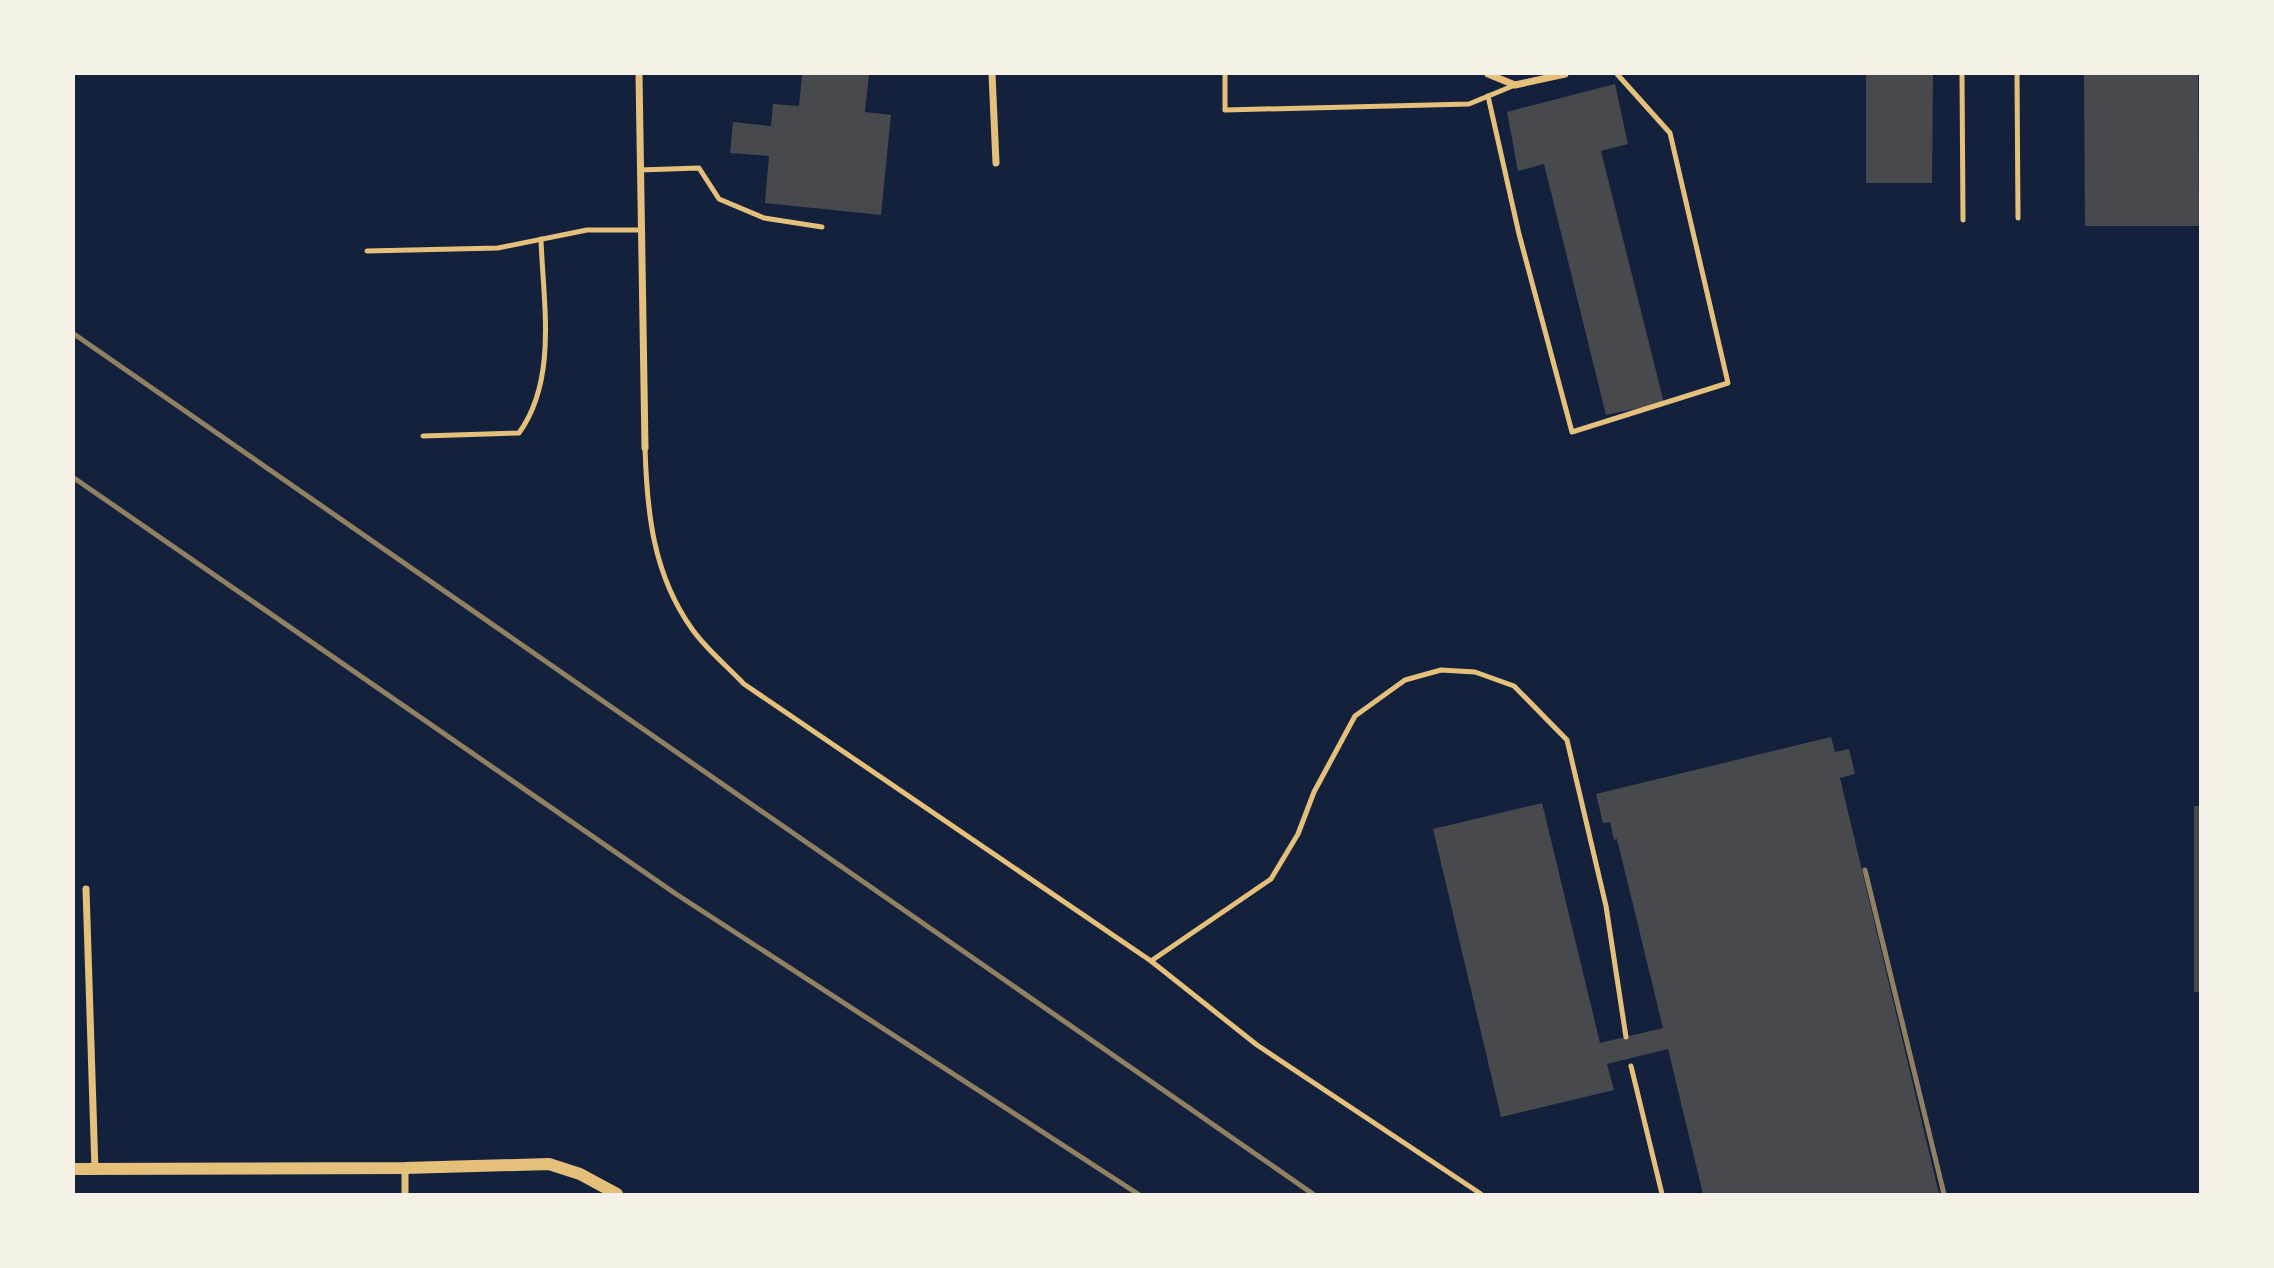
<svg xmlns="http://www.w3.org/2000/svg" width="2274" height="1268" viewBox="0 0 2274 1268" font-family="Montserrat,sans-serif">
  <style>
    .building { fill: #48494c }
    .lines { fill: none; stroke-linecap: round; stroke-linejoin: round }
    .service { stroke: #e5c07b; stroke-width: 5 }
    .minor { stroke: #e5c07b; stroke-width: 7 }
    .tertiary { stroke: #e5c07b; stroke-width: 12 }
    .rail { stroke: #918062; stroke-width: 5 }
  </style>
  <rect width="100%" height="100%" fill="#14213d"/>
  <g class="building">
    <polygon points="802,74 869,74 865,112 891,115 881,215 765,203 769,156 730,153 733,122 771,126 773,104 799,106"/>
    <polygon points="1866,74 1933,74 1932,183 1866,183"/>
    <polygon points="2084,74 2198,74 2199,226 2085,226"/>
    <polygon points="1615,84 1628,144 1601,151 1664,403 1606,415 1544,164 1518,171 1507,112"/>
    <polygon points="1831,737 1835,752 1849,749 1855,774 1840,778 1939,1194 1703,1194 1668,1049 1607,1064 1614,1090 1501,1117 1433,829 1542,803 1600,1043 1663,1028 1617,839 1614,840 1610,822 1603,823 1596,794"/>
    <rect x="2194" y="806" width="6" height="186"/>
  </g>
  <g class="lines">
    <g class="service">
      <polyline points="1225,74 1225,110 1469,104 1515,85"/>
      <polyline points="1962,74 1963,220"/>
      <polyline points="2017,74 2018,218"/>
      <polyline points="1488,96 1519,234 1572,432 1728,383 1670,133 1617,74"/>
      <polyline points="640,170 699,168 719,199 764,218 822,227"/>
      <polyline points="367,251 498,248 587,230 641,230"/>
      <path d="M423 436 519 433C558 379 543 302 541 239"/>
      <path d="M645 448C647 513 653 574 692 629 706 649 727 666 744 684L1151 961"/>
      <polyline points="1631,1066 1662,1194"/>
      <polyline points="1481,1194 1257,1045 1151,961 1271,879 1298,834 1314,792 1355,716 1405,680 1441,670 1475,672 1514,686 1567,740 1606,906 1626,1037"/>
    </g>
    <g class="minor">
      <polyline points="639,74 645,448"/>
      <polyline points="992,74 996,163"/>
      <polyline points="1488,74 1515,85 1565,74"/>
      <polyline points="86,889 95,1170"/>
      <polyline points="405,1168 405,1194"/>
    </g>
    <polyline class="tertiary" points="74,1169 405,1168 549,1164 580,1174 617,1194"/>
    <g class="rail">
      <polyline points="74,334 1313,1194"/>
      <polyline points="74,478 676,894 1138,1194"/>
      <polyline points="1865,870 1944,1194"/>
    </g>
  </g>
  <rect width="2274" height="1268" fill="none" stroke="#f6f1e7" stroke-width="150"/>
</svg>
